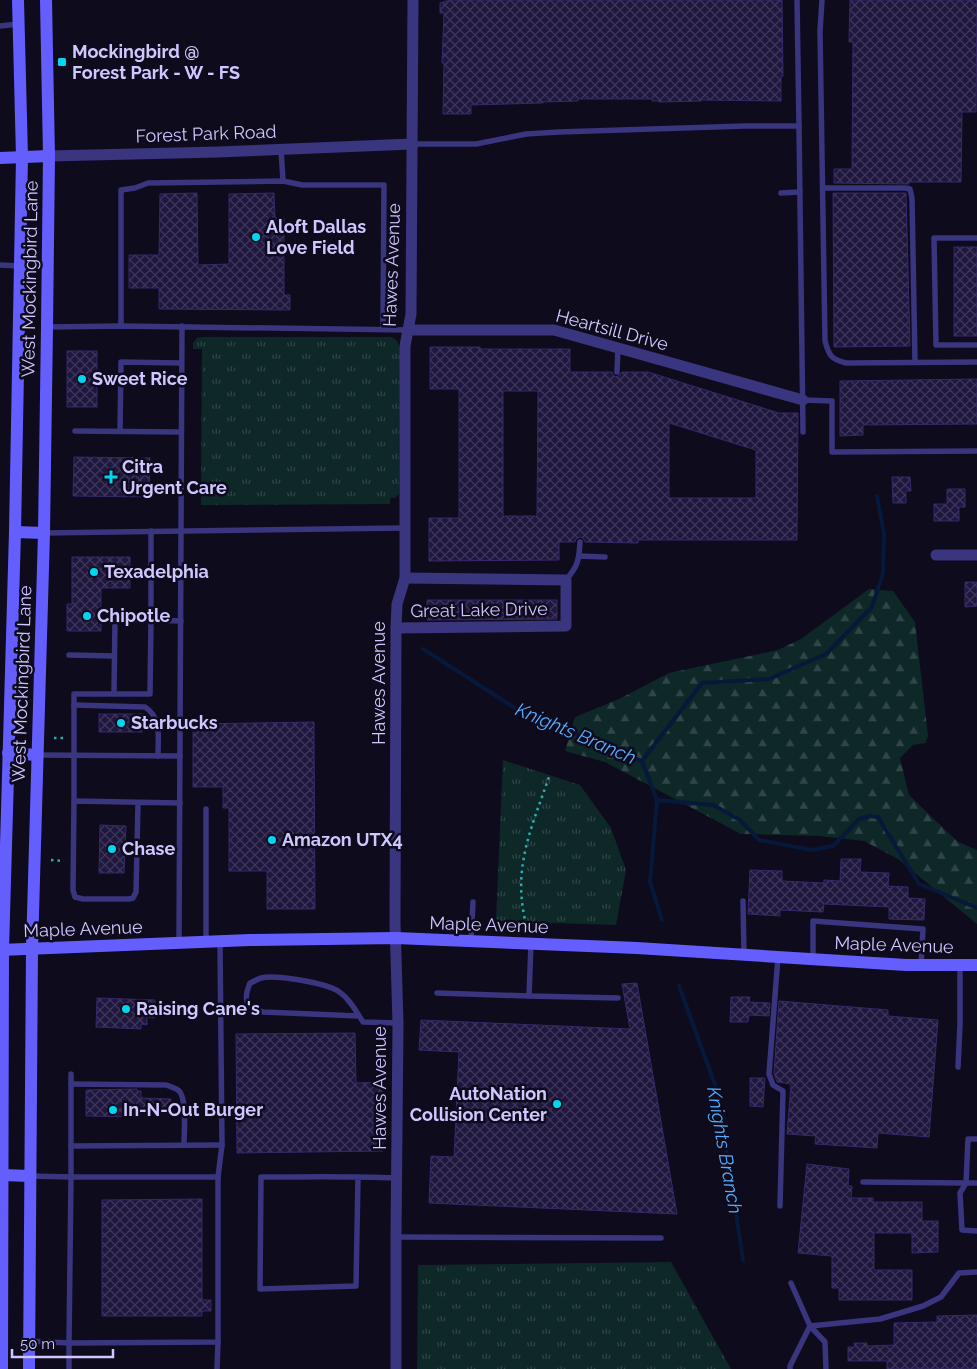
<svg xmlns="http://www.w3.org/2000/svg" width="977" height="1369" viewBox="0 0 977 1369" font-family="Raleway,sans-serif">
  <style>
    .grass { fill: url(#grass-tufts) }
    .forest { fill: url(#forest-firs) }
    .lines { fill: none; stroke-linecap: round; stroke-linejoin: round }
    .stream { stroke: #07193a; stroke-width: 4 }
    .building { fill: url(#building-cross-hatch); stroke: #37286b; fill-rule: evenodd }
    .path { stroke: #2ab0ab; stroke-width: 2.5; stroke-dasharray: 2.5 4; stroke-linecap: butt }
    .lane { stroke: #39357e; stroke-width: 5.5 }
    .street { stroke: #39357e; stroke-width: 11 }
    .secondary { stroke: #655eff; stroke-width: 12 }
    .poi-dot { fill: #00d6f2; stroke: #0e0b1d; stroke-width: 2 }
    .labels { text-anchor: middle; stroke-width: 5; stroke-linejoin: round; paint-order: stroke }
    .poi-label { font-size: 18px; font-weight: bold; fill: #cfc7ff; stroke: #0e0b1d; text-anchor: start }
    .street-label { font-size: 18px; fill: #cfc7ff; stroke: #0e0b1d }
    .water-label { font-size: 19px; font-style: italic; fill: #55adff; stroke: #0e0b1d }
  </style>
  <defs>
    <pattern id="grass-tufts" width="24" height="20" patternUnits="userSpaceOnUse" patternTransform="scale(1.25)"><rect width="24" height="20" fill="#0e2727"/><path d="M3 7l-1-3M5 7V3M7 7l1-3M15 17l-1-3M17 17v-4M19 17l1-3" fill="none" stroke="#304547"/></pattern>
    <pattern id="forest-firs" width="22" height="20" patternUnits="userSpaceOnUse" patternTransform="scale(1.25)"><rect width="22" height="20" fill="#0e2727"/><path d="M5 1l3.5 6h-7zM16 11l3.5 6h-7z" fill="#304547"/></pattern>
    <pattern id="building-cross-hatch" width="8" height="8" patternUnits="userSpaceOnUse" patternTransform="scale(1.25)"><rect width="8" height="8" fill="#1f173e"/><path d="M0 0l8 8M0 8l8-8" fill="none" stroke="#3e375b"/></pattern>
  </defs>
  <rect width="100%" height="100%" fill="#0e0b1d"/>
  <g class="grass">
    <polygon points="202,337 392,337 397,341 400,348 399,494 395,498 390,498 390,504 201,505 202,349 193,349 193,343 197,338"/>
    <polygon points="503,760 580,785 611,828 626,870 616,925 496,921"/>
    <polygon points="671,1262 731,1369 417,1369 418,1265"/>
  </g>
  <polygon class="forest" points="869,589 893,591 915,622 928,736 925,743 913,745 900,758 909,795 958,842 977,850 977,924 898,859 864,841 820,836 741,834 605,762 565,751 575,717 619,699 669,673 778,650 801,639"/>
  <g class="lines">
    <g class="stream">
      <polyline points="423,649 518,710 642,761 657,800 650,882 662,920"/>
      <polyline points="642,761 702,683 769,679 826,654 872,607 883,573 884,534 877,496"/>
      <polyline points="657,800 713,805 740,820 759,840 812,850 833,846 859,819 870,816 878,817 919,884 977,908"/>
      <polyline points="679,986 718,1093 743,1260"/>
    </g>
  </g>
  <g class="building">
    <polygon points="450,0 782,0 783,76 781,76 781,101 701,100 701,101 659,102 659,101 652,101 652,99 578,99 578,101 543,102 543,103 471,105 471,114 443,114 444,63 442,63 444,13 440,13 440,3"/>
    <polygon points="850,0 977,0 976,112 962,112 961,182 909,182 909,184 834,183 834,169 852,169 853,42 849,42"/>
    <polygon points="197,193 198,265 229,264 229,194 274,193 275,218 284,218 284,295 290,295 290,310 159,309 159,288 129,288 129,255 159,255 160,194"/>
    <polygon points="833,193 906,193 910,346 834,347"/>
    <rect x="954" y="247" width="23" height="89"/>
    <path d="M430 347H480V349H570V372H612L614 376 617 377 622 372H648L779 413H798L797 540H638V543L585 542 583 538 580 537 576 539 575 542H559V560L429 561V518H459V389H430ZM503 391H538L537 516H503ZM669 423 756 450V498H669Z"/>
    <rect x="67" y="351" width="30" height="56"/>
    <polygon points="977,379 977,424 863,425 863,435 840,436 840,381"/>
    <polygon points="74,457 150,458 149,497 73,496"/>
    <polygon points="892,477 910,477 911,491 906,491 906,503 893,503"/>
    <polygon points="947,489 965,489 965,507 959,507 959,521 934,521 934,504 947,504"/>
    <polygon points="72,557 130,557 130,588 101,588 101,631 67,631 67,604 72,604"/>
    <polygon points="965,582 977,582 977,606 965,607"/>
    <polygon points="427,600 557,600 557,619 427,620"/>
    <rect x="99" y="714" width="43" height="18"/>
    <polygon points="314,722 315,909 267,909 267,871 229,871 229,808 223,808 223,787 193,787 193,724"/>
    <polygon points="100,825 126,826 124,873 99,873"/>
    <polygon points="841,859 861,859 860,872 889,873 888,886 908,887 908,898 925,899 924,920 889,919 889,907 824,904 823,912 780,910 780,916 748,914 750,870 782,871 782,881 824,883 824,880 840,881"/>
    <polygon points="637,983 677,1214 429,1203 431,1156 454,1157 459,1052 419,1050 421,1020 630,1029 622,984"/>
    <polygon points="731,997 750,997 749,1002 770,1003 769,1016 749,1015 748,1022 730,1022"/>
    <polygon points="97,998 155,1000 154,1018 147,1017 147,1025 141,1024 141,1029 96,1027"/>
    <polygon points="779,1001 888,1010 888,1016 938,1020 929,1137 878,1133 877,1148 815,1144 816,1136 787,1134 791,1084 777,1082 774,1073"/>
    <polygon points="355,1033 356,1083 382,1082 383,1151 237,1153 236,1034"/>
    <polygon points="750,1078 765,1078 763,1107 750,1106"/>
    <polygon points="137,1089 137,1091 141,1091 141,1098 171,1099 170,1111 140,1110 140,1117 86,1116 86,1090"/>
    <polygon points="807,1164 849,1169 848,1186 852,1186 851,1198 873,1198 873,1202 922,1202 922,1221 938,1221 938,1252 912,1253 912,1233 874,1233 874,1270 912,1270 912,1300 839,1300 839,1288 832,1288 832,1256 798,1253"/>
    <polygon points="202,1199 202,1300 211,1300 211,1311 202,1311 202,1316 102,1316 102,1200"/>
    <polygon points="977,1315 977,1369 887,1369 887,1361 848,1361 848,1347 855,1347 854,1343 867,1343 867,1346 894,1345 894,1323 937,1322 937,1316"/>
  </g>
  <g class="lines">
    <g class="path">
      <polyline points="54,738 65,738"/>
      <polyline points="51,860 64,861"/>
      <path d="M528 931C510 871 531 830 550 774"/>
    </g>
    <g class="lane">
      <path d="M822 0 820 31 825 341C829 356 831 359 846 363L977 362"/>
      <polyline points="0,26 18,24"/>
      <polyline points="799,126 803,432"/>
      <polyline points="412,144 476,144 526,134 559,132 745,126 799,126 797,0"/>
      <polyline points="281,149 283,181"/>
      <polyline points="823,188 905,188 910,189 912,198 915,362"/>
      <polyline points="781,193 800,192"/>
      <polyline points="977,238 934,238 936,345 977,345"/>
      <polyline points="0,265 20,266"/>
      <polyline points="121,326 121,190 135,188 148,183 283,181 302,185 384,185 383,328"/>
      <polyline points="47,327 121,326 408,330"/>
      <polyline points="617,372 618,348"/>
      <polyline points="803,400 832,401 832,452 977,451"/>
      <polyline points="75,431 181,432"/>
      <polyline points="120,431 121,362 181,363"/>
      <polyline points="44,533 405,528"/>
      <polyline points="579,556 605,557"/>
      <path d="M566 580C578 566 579 560 580 542"/>
      <polyline points="69,655 114,656"/>
      <polyline points="114,693 115,620 151,620 151,531"/>
      <path d="M74 705 145 707C162 718 158 737 158 756"/>
      <polyline points="37,755 180,756"/>
      <polyline points="74,801 74,694 150,694 151,620 181,621"/>
      <polyline points="138,803 136,892 133,898 129,899 83,899 75,897 73,890 74,801 180,803"/>
      <polyline points="206,809 206,942"/>
      <polyline points="743,901 744,955"/>
      <polyline points="471,941 473,902"/>
      <polyline points="179,943 182,326"/>
      <polyline points="778,957 769,1074 773,1085 783,1091 780,1206"/>
      <polyline points="813,959 813,921 923,929 921,965"/>
      <polyline points="437,993 529,996 531,944"/>
      <polyline points="529,996 618,998"/>
      <path d="M359 1016 263 1012C245 1006 243 1000 250 983 253 982 257 979 261 978 275 974 325 983 338 991 349 998 356 1011 363 1022L398 1023"/>
      <polyline points="958,1067 960,1024 960,966"/>
      <path d="M71 1084 166 1085C171 1087 177 1088 180 1092 187 1102 184 1133 184 1145"/>
      <polyline points="71,1146 222,1145"/>
      <polyline points="218,1177 222,1145 220,942"/>
      <path d="M358 1177 356 1286 260 1289 261 1177C306 1177 351 1176 396 1178"/>
      <polyline points="863,1182 966,1183 968,1139 977,1139"/>
      <polyline points="977,1183 966,1183 960,1193 962,1230 977,1231"/>
      <polyline points="396,1237 661,1238"/>
      <polyline points="791,1283 810,1326 825,1342 826,1369"/>
      <polyline points="810,1326 880,1319 923,1306 941,1297 959,1273 977,1272"/>
      <polyline points="29,1341 69,1343 71,1177 30,1176"/>
      <polyline points="69,1369 69,1343 218,1342 218,1177 71,1177 71,1074"/>
      <polyline points="217,1369 218,1342"/>
      <polyline points="790,1369 790,1366 810,1326"/>
    </g>
    <g class="street">
      <polyline points="49,156 218,152 412,144"/>
      <polyline points="408,330 554,330 803,400"/>
      <polyline points="936,555 977,555"/>
      <polyline points="396,628 566,626 566,580 405,578"/>
      <polyline points="396,1369 396,1237 398,1023 395,923 396,628 397,604 405,578 405,346 411,314 413,0"/>
    </g>
    <g class="secondary">
      <polyline points="0,158 49,156"/>
      <polyline points="15,532 44,533"/>
      <polyline points="8,753 37,755"/>
      <polyline points="0,950 250,940 396,938 637,948 906,965 977,965"/>
      <polyline points="2,1175 30,1176"/>
      <polyline points="2,1369 3,950 15,532 22,157 18,0"/>
      <polyline points="29,1369 32,949 44,533 47,327 49,156 46,0"/>
    </g>
  </g>
  <g class="poi-dot">
    <rect x="57" y="57" width="10" height="10" rx="2.5"/>
    <circle cx="256" cy="237" r="5"/>
    <circle cx="82" cy="379" r="5"/>
    <path d="M108.5 469.5h5v5h5v5h-5v5h-5v-5h-5v-5h5z"/>
    <circle cx="94" cy="572" r="5"/>
    <circle cx="87" cy="616" r="5"/>
    <circle cx="121" cy="723" r="5"/>
    <circle cx="272" cy="840" r="5"/>
    <circle cx="112" cy="849" r="5"/>
    <circle cx="126" cy="1009" r="5"/>
    <circle cx="557" cy="1104" r="5"/>
    <circle cx="113" cy="1110" r="5"/>
  </g>
  <g class="labels">
    <g class="poi-label">
      <text x="72" y="58">Mockingbird @<tspan x="72" dy="21">Forest Park - W - FS</tspan></text>
      <text x="266" y="233">Aloft Dallas<tspan x="266" dy="21">Love Field</tspan></text>
      <text x="92" y="385">Sweet Rice</text>
      <text x="122" y="473">Citra<tspan x="122" dy="21">Urgent Care</tspan></text>
      <text x="104" y="578">Texadelphia</text>
      <text x="97" y="622">Chipotle</text>
      <text x="131" y="729">Starbucks</text>
      <text x="282" y="846">Amazon UTX4</text>
      <text x="122" y="855">Chase</text>
      <text x="136" y="1015">Raising Cane's</text>
      <text x="547" y="1100" text-anchor="end">AutoNation<tspan x="547" dy="21">Collision Center</tspan></text>
      <text x="123" y="1116">In-N-Out Burger</text>
    </g>
    <g class="street-label">
      <text transform="translate(206 134) rotate(-2)" y="6">Forest Park Road</text>
      <text transform="translate(392 265) rotate(-88)" y="6">Hawes Avenue</text>
      <text transform="translate(30 279) rotate(-89)" y="6">West Mockingbird Lane</text>
      <text transform="translate(612 330) rotate(15)" y="6">Heartsill Drive</text>
      <text transform="translate(479 610) rotate(-1)" y="6">Great Lake Drive</text>
      <text transform="translate(379 683) rotate(-90)" y="6">Hawes Avenue</text>
      <text transform="translate(22 684) rotate(-88)" y="6">West Mockingbird Lane</text>
      <text transform="translate(489 925) rotate(2)" y="6">Maple Avenue</text>
      <text transform="translate(83 929) rotate(-2)" y="6">Maple Avenue</text>
      <text transform="translate(894 945) rotate(2)" y="6">Maple Avenue</text>
      <text transform="translate(380 1088) rotate(-90)" y="6">Hawes Avenue</text>
    </g>
    <g class="water-label">
      <text transform="translate(576 733) rotate(23)" y="7">Knights Branch</text>
      <text transform="translate(725 1150) rotate(80)" y="7">Knights Branch</text>
    </g>
  </g>
  <path d="M12 1349v8h101v-8" fill="none" stroke="#cfc7ff" stroke-width="2.5"/>
  <text x="20" y="1349" font-size="15" fill="#cfc7ff" stroke="#0e0b1d" stroke-width="4" paint-order="stroke">50 m</text>
</svg>
